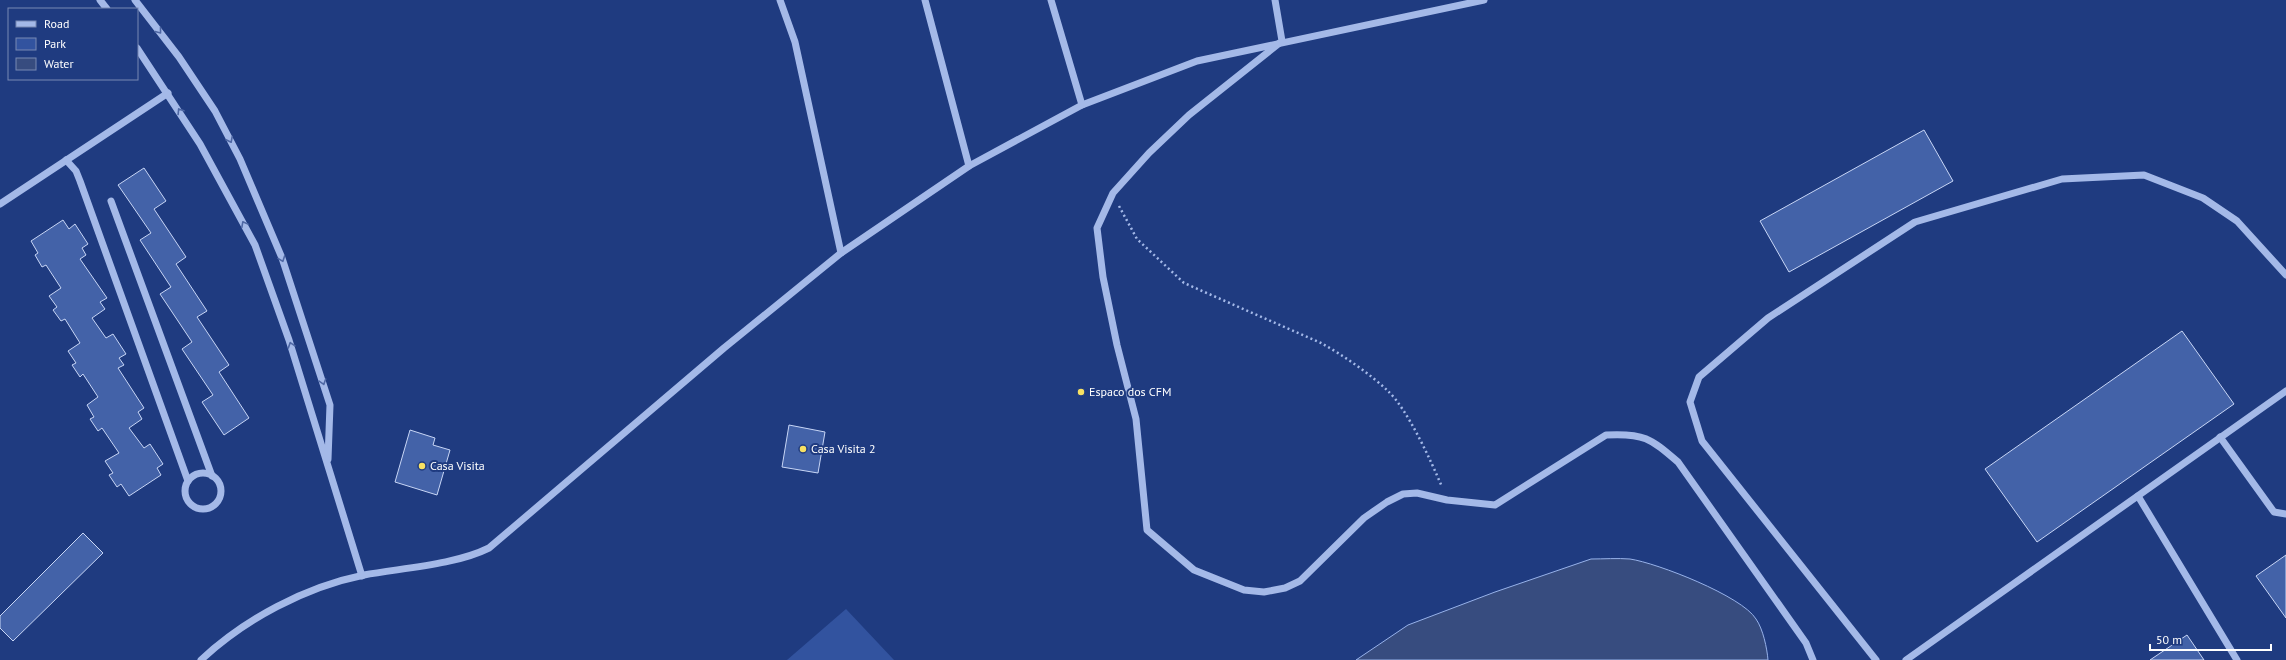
<svg xmlns="http://www.w3.org/2000/svg" width="2286" height="660" viewBox="0 0 2286 660" font-family="'PT Sans',sans-serif">
  <style>
    .green { fill: #32539f }
    .water { fill: #374c7f; stroke: #97b2ea }
    .building { fill: #4362a8; stroke: #c8d6f6 }
    .lines { fill: none; stroke-linecap: round; stroke-linejoin: round }
    .path { stroke: #a4b9e8; stroke-width: 2.5; stroke-dasharray: 2 3; stroke-linecap: butt }
    .minor { stroke: #a4b9e8; stroke-width: 7 }
    .oneway { stroke: #4e67a4 }
    .poi-dot { fill: #f7e163; stroke: #1f3b80; stroke-width: 1.5 }
    .labels { text-anchor: middle; stroke-width: 4; stroke-linejoin: round; paint-order: stroke }
    .poi-label { font-size: 12px; fill: #fff; stroke: #1f3b80; text-anchor: start }
  </style>
  <rect width="100%" height="100%" fill="#1f3b80"/>
  <polygon class="green" points="846,609 894,660 787,660"/>
  <path class="water" d="M1591 559C1603 559 1618 558 1630 559 1657 563 1742 596 1756 619 1763 629 1767 648 1768 660H1356L1408 625 1495 592Z"/>
  <g class="building">
    <polygon points="1924,130 1953,181 1789,272 1760,221"/>
    <polygon points="144,168 166,201 154,209 186,257 176,264 207,311 197,317 229,365 219,372 249,418 224,435 202,402 213,395 182,349 192,342 160,294 171,287 140,240 151,233 118,185"/>
    <polygon points="63,220 69,229 75,224 88,244 82,248 86,255 80,259 107,298 100,302 105,309 92,318 106,338 113,334 126,354 119,358 124,365 118,368 144,408 138,412 142,419 129,428 144,448 150,444 163,464 157,468 161,475 129,496 121,484 117,487 109,475 113,473 105,461 119,453 102,428 98,431 90,419 94,417 87,405 98,397 83,374 80,377 72,365 76,363 68,351 80,343 65,319 61,321 53,310 57,307 49,296 61,288 46,265 42,267 35,255 38,253 31,241"/>
    <polygon points="2182,331 2234,404 2037,542 1985,469"/>
    <polygon points="789,425 825,432 818,473 782,467"/>
    <polygon points="410,430 435,438 433,445 450,450 437,495 395,482"/>
    <polygon points="83,533 103,553 13,641 0,628 0,616"/>
    <polygon points="2286,555 2286,618 2256,576"/>
    <polygon points="2187,635 2204,660 2150,660"/>
  </g>
  <g class="lines">
    <path class="path" d="M1119 206 1137 239 1184 283 1321 343C1343 355 1370 374 1388 391 1408 410 1431 461 1442 487"/>
    <g class="minor">
      <polyline points="100,0 107,9"/>
      <polyline points="135,0 179,57 215,111 240,159 282,258 330,405 328,459"/>
      <polyline points="780,0 795,42 841,253"/>
      <polyline points="925,0 969,166"/>
      <polyline points="1051,0 1082,105"/>
      <path d="M1275 0 1282 41 1189 115 1149 153 1113 193 1097 228 1103 277 1117 345 1136 419 1147 530 1194 570 1244 590 1264 592 1285 588 1300 581 1364 518 1387 502 1403 494 1417 493 1447 500 1495 505 1606 435C1644 433 1650 438 1678 462L1806 643 1813 660"/>
      <polyline points="137,48 200,144 255,245 289,340 362,576"/>
      <polyline points="66,160 76,171 80,181 188,481"/>
      <polyline points="111,201 212,476"/>
      <polyline points="0,204 168,93"/>
      <polyline points="2220,437 2274,512 2286,514"/>
      <circle cx="203" cy="491" r="18"/>
      <polyline points="2138,496 2237,660"/>
      <path d="M201 660C245 619 305 587 364 575 402 568 455 565 489 548L724 348 841 253 969 166 1082 105 1197 61 1484 0"/>
      <polyline points="1876,660 1702,441 1690,402 1699,377 1768,318 1915,222 2062,179 2144,175 2203,198 2237,221 2286,275"/>
      <polyline points="1906,660 2286,391"/>
    </g>
  </g>
  <defs><path id="oneway-chevron" d="M-2-3.5L2.5 0L-2 3.5" fill="none" stroke-width="1.6" stroke-linecap="round" stroke-linejoin="round"/></defs>
  <g class="oneway">
    <use href="#oneway-chevron" transform="translate(159 31) rotate(52)"/>
    <use href="#oneway-chevron" transform="translate(180 111) rotate(-122)"/>
    <use href="#oneway-chevron" transform="translate(230 140) rotate(63)"/>
    <use href="#oneway-chevron" transform="translate(244 224) rotate(-118)"/>
    <use href="#oneway-chevron" transform="translate(282 259) rotate(70)"/>
    <use href="#oneway-chevron" transform="translate(291 345) rotate(-108)"/>
    <use href="#oneway-chevron" transform="translate(323 382) rotate(72)"/>
  </g>
  <g class="poi-dot">
    <circle cx="1081" cy="392" r="4"/>
    <circle cx="803" cy="449" r="4"/>
    <circle cx="422" cy="466" r="4"/>
  </g>
  <g class="labels">
    <g class="poi-label">
      <text x="1089" y="396">Espaco dos CFM</text>
      <text x="811" y="453">Casa Visita 2</text>
      <text x="430" y="470">Casa Visita</text>
    </g>
  </g>
  <rect x="8" y="8" width="130" height="72" fill="#1f3b80" stroke="#7989b3"/>
  <rect x="16" y="21" width="20" height="6" fill="#a4b9e8" stroke="#7989b3"/>
  <text x="44" y="28" font-size="12" fill="#ffffff">Road</text>
  <rect x="16" y="38" width="20" height="12" fill="#32539f" stroke="#7989b3"/>
  <text x="44" y="48" font-size="12" fill="#ffffff">Park</text>
  <rect x="16" y="58" width="20" height="12" fill="#374c7f" stroke="#7989b3"/>
  <text x="44" y="68" font-size="12" fill="#ffffff">Water</text>
  <path d="M2150 644v6h121v-6" fill="none" stroke="#ffffff" stroke-width="2"/>
  <text x="2156" y="644" font-size="12" fill="#ffffff" stroke="#1f3b80" stroke-width="3" paint-order="stroke">50 m</text>
</svg>
